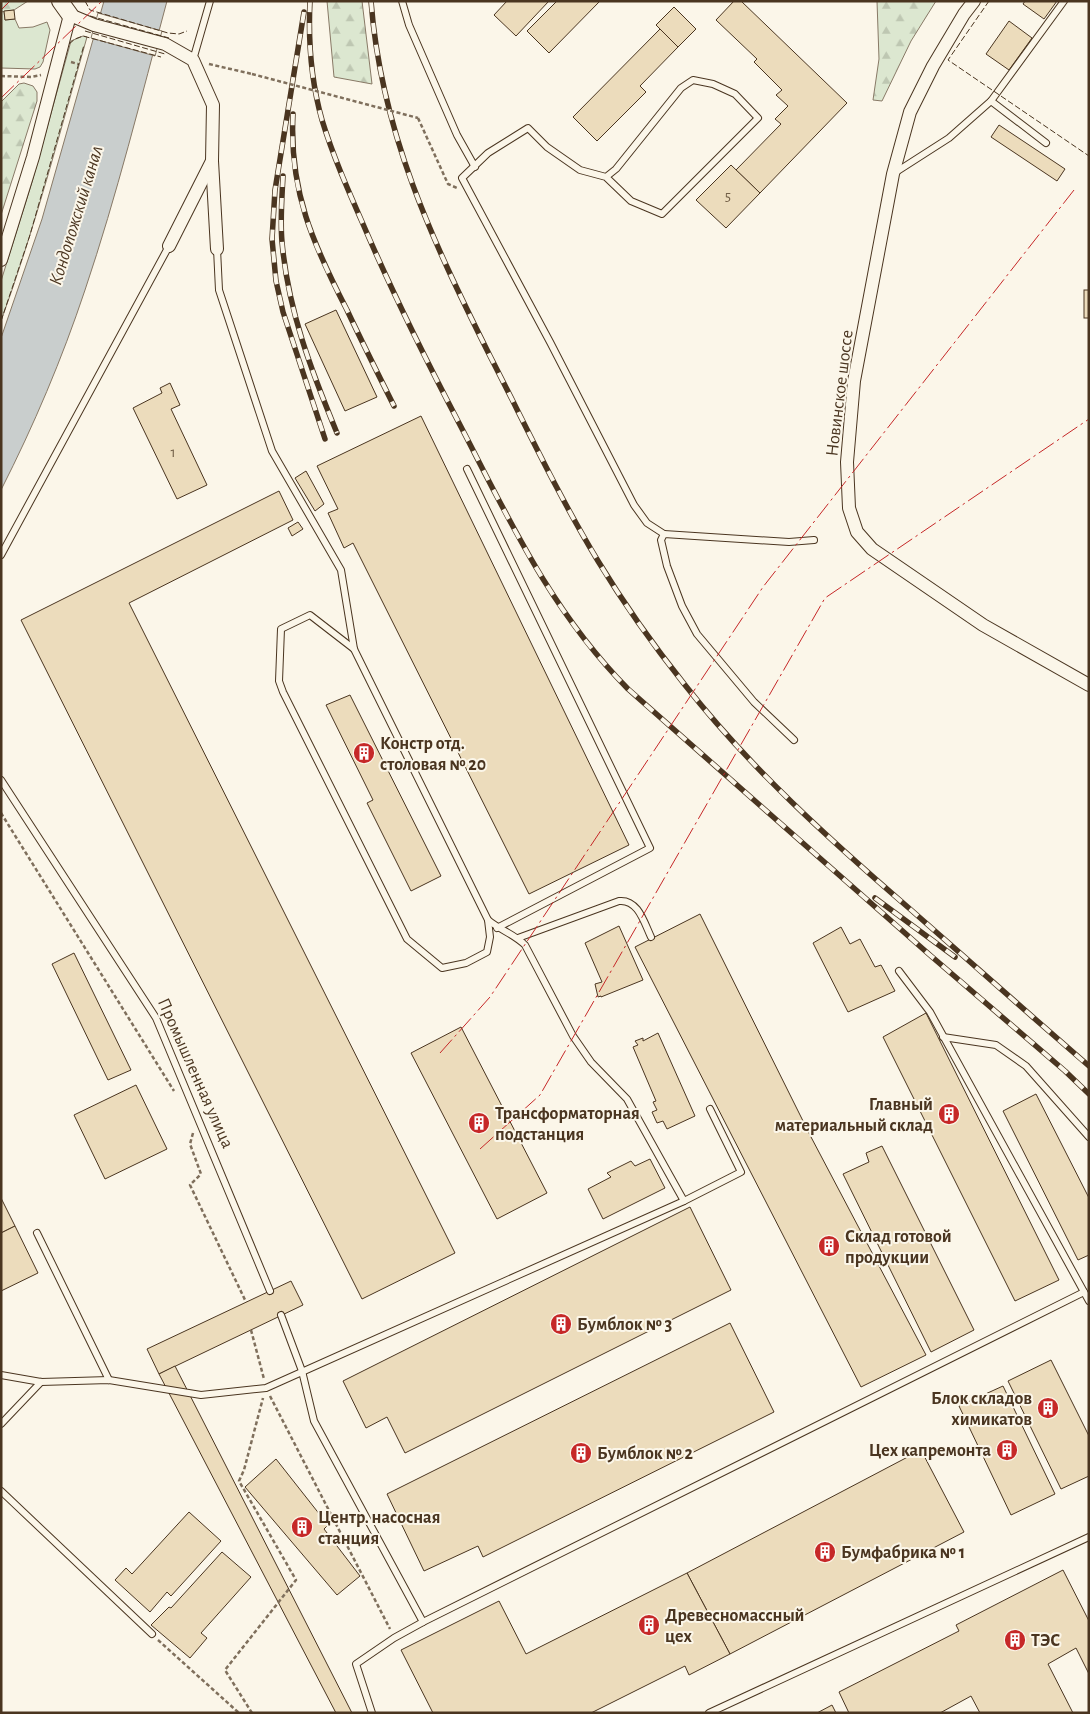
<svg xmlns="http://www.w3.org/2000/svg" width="1090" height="1714" viewBox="0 0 1090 1714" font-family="'Alegreya Sans',sans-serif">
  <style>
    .green { fill: #dce7d0; stroke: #887966 }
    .forest { fill: url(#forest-firs); stroke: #887966 }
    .water { fill: #c9cecd; stroke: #887966 }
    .pier { fill: #fbf6e9; stroke: #887966 }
    .building { fill: #ecdcbc; stroke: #4a3520 }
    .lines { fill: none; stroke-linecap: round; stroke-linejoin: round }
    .service-casing { stroke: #4a3520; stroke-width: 8 }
    .minor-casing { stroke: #4a3520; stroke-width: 14 }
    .tertiary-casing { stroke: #4a3520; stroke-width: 18 }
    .path { stroke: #7f6f5c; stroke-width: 2.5; stroke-dasharray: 4 2.5; stroke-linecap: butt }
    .service { stroke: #fbf6e9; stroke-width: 6 }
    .minor { stroke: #fbf6e9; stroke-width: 12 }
    .tertiary { stroke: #fbf6e9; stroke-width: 16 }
    .rail-casing { stroke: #4a3520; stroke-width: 5.5 }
    .rail { stroke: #fbf6e9; stroke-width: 4; stroke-dasharray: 11; stroke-linecap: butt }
    .path-bridge { stroke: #7f6f5c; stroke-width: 2.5; stroke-dasharray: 4 2.5; stroke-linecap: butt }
    .fence { stroke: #4a3520; stroke-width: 1; stroke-dasharray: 6 2.5; stroke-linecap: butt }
    .power { stroke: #c62828; stroke-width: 1; stroke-dasharray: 18 4 2.5 4; stroke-linecap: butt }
    .labels { text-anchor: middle; stroke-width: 4; stroke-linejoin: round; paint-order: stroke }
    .number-label { font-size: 15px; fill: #725f47 }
    .street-label { font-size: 18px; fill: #4a3520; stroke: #fbf6e9 }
    .poi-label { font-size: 18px; font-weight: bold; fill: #4a3520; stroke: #fbf6e9; text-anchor: start }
    .water-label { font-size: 19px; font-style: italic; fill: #4a3520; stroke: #fbf6e9 }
  </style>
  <defs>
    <pattern id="forest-firs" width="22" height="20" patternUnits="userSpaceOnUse" patternTransform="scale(1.25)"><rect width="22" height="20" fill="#dce7d0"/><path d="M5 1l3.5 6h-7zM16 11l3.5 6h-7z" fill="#bec7b2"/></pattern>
  </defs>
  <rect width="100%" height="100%" fill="#fbf6e9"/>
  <g class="green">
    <polygon points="4,11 5,20 15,19 19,28 33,27 47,22 50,30 43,62 40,67 35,69 1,68 1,12"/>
    <path d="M83 36 87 37C60 132 35 228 1 321V281L32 182 71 41Z"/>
  </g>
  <g class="forest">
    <polygon points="1,1 28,1 14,10 1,12"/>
    <polygon points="327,1 362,1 372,84 334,77"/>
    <polygon points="877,1 936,1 911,41 882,101 873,100 879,59"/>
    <polygon points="24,83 33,86 37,92 37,101 1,215 1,102 19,84"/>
  </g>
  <path class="water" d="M104 1H167C141 98 117 195 85 290 62 359 34 425 1 490V338L42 219Z"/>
  <polygon class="pier" points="98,13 162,31 155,56 91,38"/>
  <g class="building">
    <polygon points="507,1 549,1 516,36 494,15"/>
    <polygon points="557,1 600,1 549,53 527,31"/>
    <polygon points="734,1 741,1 847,103 760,193 736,170 781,124 775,119 788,106 776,95 782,90 754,62 757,59 716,20"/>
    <polygon points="1025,1 1057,1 1044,19 1023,4"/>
    <polygon points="674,7 696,29 678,47 656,25"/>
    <polygon points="14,10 15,19 5,20 4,11"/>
    <polygon points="1009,21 1032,38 1009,70 986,54"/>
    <polygon points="660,29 678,47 640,86 646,92 597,141 573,117"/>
    <polygon points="999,125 1065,169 1057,181 991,137"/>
    <polygon points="731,165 760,193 726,228 696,200"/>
    <rect x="1084" y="290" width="5" height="28"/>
    <polygon points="336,310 377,397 345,411 305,324"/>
    <polygon points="170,383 180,405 171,409 207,485 177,499 133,408 162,393 160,388"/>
    <polygon points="421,416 629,845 529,894 353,543 344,548 328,513 338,509 317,466"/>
    <polygon points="306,471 324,504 315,511 295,478"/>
    <polygon points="279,491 293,520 129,603 455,1253 362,1299 21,620"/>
    <polygon points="298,522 303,529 292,536 288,528"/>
    <polygon points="350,695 441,876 411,891 367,803 373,800 326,705"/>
    <polygon points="700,914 811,1137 926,1355 861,1387 635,947"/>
    <polygon points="619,926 643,980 601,997 601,996 598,997 595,984 602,982 585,943"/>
    <polygon points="841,927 850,944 860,939 875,967 881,965 895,991 848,1012 813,943"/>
    <polygon points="74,953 131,1070 108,1080 52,964"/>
    <polygon points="926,1013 1059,1280 1015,1301 883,1037"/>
    <polygon points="461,1027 547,1193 497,1219 411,1053"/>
    <polygon points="658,1033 695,1116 667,1129 663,1121 657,1123 652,1112 657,1110 653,1102 656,1101 633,1047 638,1045 635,1041 643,1038 643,1041"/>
    <polygon points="136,1085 167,1149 105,1179 74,1115"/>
    <polygon points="1036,1094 1089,1198 1089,1255 1078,1260 1003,1111"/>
    <polygon points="882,1146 974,1330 931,1352 843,1174 869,1162 866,1153"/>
    <polygon points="650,1159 665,1188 603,1219 588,1189 611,1177 607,1173 631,1161 635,1166"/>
    <polygon points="1,1198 15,1226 1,1233"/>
    <polygon points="690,1207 731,1290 405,1453 387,1417 366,1428 343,1381"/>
    <polygon points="15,1226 38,1273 1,1291 1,1233"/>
    <polygon points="291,1281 303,1305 159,1374 147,1349"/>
    <polygon points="730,1323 774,1412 483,1557 478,1546 424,1571 387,1494"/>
    <polygon points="1051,1360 1089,1436 1089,1476 1061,1489 1008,1381"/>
    <polygon points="175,1366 352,1713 336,1713 159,1374"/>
    <polygon points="1003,1386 1055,1494 1011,1515 959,1406"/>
    <polygon points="921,1450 964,1532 730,1654 687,1573"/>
    <polygon points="276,1459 328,1525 324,1529 360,1576 337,1595 245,1487"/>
    <polygon points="189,1512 221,1541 171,1596 167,1592 150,1612 115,1580 126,1568 132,1574"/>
    <polygon points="222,1552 251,1577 201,1633 207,1638 190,1658 151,1625 169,1607 171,1608"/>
    <polygon points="1063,1570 1089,1621 1089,1674 1076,1648 1048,1664 1073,1713 980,1713 971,1696 940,1713 849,1713 839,1692 959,1631 956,1625"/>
    <polygon points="687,1573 730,1654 689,1675 685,1666 591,1713 433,1713 401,1650 499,1601 526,1654"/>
    <polygon points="832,1705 836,1713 817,1713"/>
  </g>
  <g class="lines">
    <g class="service-casing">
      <g id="service">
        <polyline points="402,1 409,25 457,135 475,167"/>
        <polyline points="193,60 210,1"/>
        <polyline points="991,101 1064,1"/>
        <polyline points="896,172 949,138 991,101 1046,143"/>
        <polyline points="606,177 631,201 662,214 758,118 735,94 713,84 693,80 681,88 616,169 606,177 580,170 547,147 528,128 488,153 462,178 550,342 634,505 647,523 664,534"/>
        <path d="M217 249 219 290 272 451 341 570 354 649 488 920C500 930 514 934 525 945L573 1036 591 1062 627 1099 684 1201"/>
        <polyline points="467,469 650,848 497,928"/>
        <polyline points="1,555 169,246"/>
        <polyline points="354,649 310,615 281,629 279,681 283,692 407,939 442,968 466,963 487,952 490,937 488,920"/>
        <polyline points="794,740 754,702 697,634 682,606 667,566 661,540 664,534 789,542 814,540"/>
        <polyline points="1,780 156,1018 270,1291"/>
        <path d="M518 938 619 901C638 899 644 922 651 937"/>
        <polyline points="899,971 930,1012 1089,1301"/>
        <polyline points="943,1037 996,1045 1026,1066 1089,1137"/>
        <polyline points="37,1233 109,1380"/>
        <polyline points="281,1315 302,1371 314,1421 423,1622"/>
        <polyline points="1,1375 41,1382 109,1380 201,1395 266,1388 684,1201 741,1172 710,1109"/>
        <polyline points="1,1424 41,1382"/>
        <polyline points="1,1491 152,1634"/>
        <polyline points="372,1713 356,1664 394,1638 423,1622 1084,1292"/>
        <polyline points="709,1713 1089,1537"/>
      </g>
    </g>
    <g class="minor-casing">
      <g id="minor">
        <polyline points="974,1 964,14 933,66 910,112 893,174 854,381 847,462 849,508 857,532 872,549 983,625 1089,685"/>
        <polyline points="212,161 217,249"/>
        <polyline points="1,260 33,157 70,15 94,25 165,44 193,60 213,105 212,161 169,246"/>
      </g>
    </g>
    <g class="tertiary-casing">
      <polyline id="tertiary" points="60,1 70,15"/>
    </g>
    <g class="path">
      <polyline points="71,62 78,64"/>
      <polyline points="209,64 252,74"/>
      <polyline points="1,76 31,77 41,75"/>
      <polyline points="418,118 448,184 457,188"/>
      <polyline points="1,813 174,1091"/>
      <polyline points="193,1133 190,1144 201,1174 190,1185 246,1302"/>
      <polyline points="251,1330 264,1379"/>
      <polyline points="270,1396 390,1629"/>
      <polyline points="158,1640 239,1713"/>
      <polyline points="252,1713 225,1670 296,1580 239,1481 244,1470 263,1398"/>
    </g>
    <use href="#service" class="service"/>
    <use href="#minor" class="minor"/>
    <use href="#tertiary" class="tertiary"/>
    <g class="rail-casing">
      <g id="rail">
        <path d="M310 1C308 42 311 81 322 120 333 156 348 190 363 224 392 292 425 358 459 423 509 519 550 610 628 689L931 956 1065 1071 1089 1094"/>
        <path d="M371 1C381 132 432 240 490 356 525 424 558 495 598 561 624 604 654 646 685 685 750 768 830 840 910 909 969 961 1029 1014 1089 1066"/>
        <polyline points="304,12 275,190 272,239 276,281 283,312 325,439"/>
        <path d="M293 114C289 191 313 244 347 310 362 342 378 374 394 406"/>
        <path d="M283 176C282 198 280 220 282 242 288 310 311 370 337 433"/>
        <polyline points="875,898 955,957"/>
      </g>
    </g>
    <use href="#rail" class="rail"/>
    <polyline class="path-bridge" points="252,74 418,118"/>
    <g class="fence">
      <polyline points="85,1 90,10 168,33 179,34 187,31"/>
      <polyline points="989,1 948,60 1089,156"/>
      <polyline points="90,16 169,38"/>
      <polyline points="85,31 165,54"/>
      <polyline points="69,44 75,39 83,36 161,57"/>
      <polyline points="1,321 30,235 84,45"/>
    </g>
    <g class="power">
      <polyline points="1,10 10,1"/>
      <polyline points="1,98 102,1"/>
      <polyline points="440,1053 490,997 763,587 1074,190"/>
      <polyline points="480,1149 540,1095 825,598 1089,419"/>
    </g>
  </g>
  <defs>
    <g id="building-disc" transform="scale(1.125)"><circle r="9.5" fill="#c62828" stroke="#fbf6e9"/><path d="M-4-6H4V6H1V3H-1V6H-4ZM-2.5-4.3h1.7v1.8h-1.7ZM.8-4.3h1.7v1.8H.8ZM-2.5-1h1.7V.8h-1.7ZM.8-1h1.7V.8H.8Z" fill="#fff"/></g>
  </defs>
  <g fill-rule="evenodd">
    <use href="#building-disc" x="364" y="753"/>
    <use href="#building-disc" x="949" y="1114"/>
    <use href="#building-disc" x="479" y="1123"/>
    <use href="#building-disc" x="829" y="1246"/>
    <use href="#building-disc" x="561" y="1324"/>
    <use href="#building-disc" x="1048" y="1408"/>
    <use href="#building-disc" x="1007" y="1450"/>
    <use href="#building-disc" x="581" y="1453"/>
    <use href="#building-disc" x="302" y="1527"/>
    <use href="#building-disc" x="825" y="1552"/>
    <use href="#building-disc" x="649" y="1625"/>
    <use href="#building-disc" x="1015" y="1640"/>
  </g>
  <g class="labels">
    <g class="number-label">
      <text x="728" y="201">5</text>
      <text x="173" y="457">1</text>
    </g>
    <g class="street-label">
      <text transform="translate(839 393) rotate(-83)" y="6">Новинское шоссе</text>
      <text transform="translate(196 1073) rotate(66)" y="6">Промышленная улица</text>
    </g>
    <g class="poi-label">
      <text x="380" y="749">Констр отд.<tspan x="380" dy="21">столовая № 20</tspan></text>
      <text x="933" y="1110" text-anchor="end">Главный<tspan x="933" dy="21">материальный склад</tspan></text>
      <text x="495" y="1119">Трансформаторная<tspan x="495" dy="21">подстанция</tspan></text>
      <text x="845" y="1242">Склад готовой<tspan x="845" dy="21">продукции</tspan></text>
      <text x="577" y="1330">Бумблок № 3</text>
      <text x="1032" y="1404" text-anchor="end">Блок складов<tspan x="1032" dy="21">химикатов</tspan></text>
      <text x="991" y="1456" text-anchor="end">Цех капремонта</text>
      <text x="597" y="1459">Бумблок № 2</text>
      <text x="318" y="1523">Центр. насосная<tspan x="318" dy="21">станция</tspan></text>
      <text x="841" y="1558">Бумфабрика № 1</text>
      <text x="665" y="1621">Древесномассный<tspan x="665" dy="21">цех</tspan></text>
      <text x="1031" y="1646">ТЭС</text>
    </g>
    <g class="water-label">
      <text transform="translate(75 215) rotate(-73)" y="7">Кондопожский канал</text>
    </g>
  </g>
  <rect width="1090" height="1714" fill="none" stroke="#4a3520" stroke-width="5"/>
</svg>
